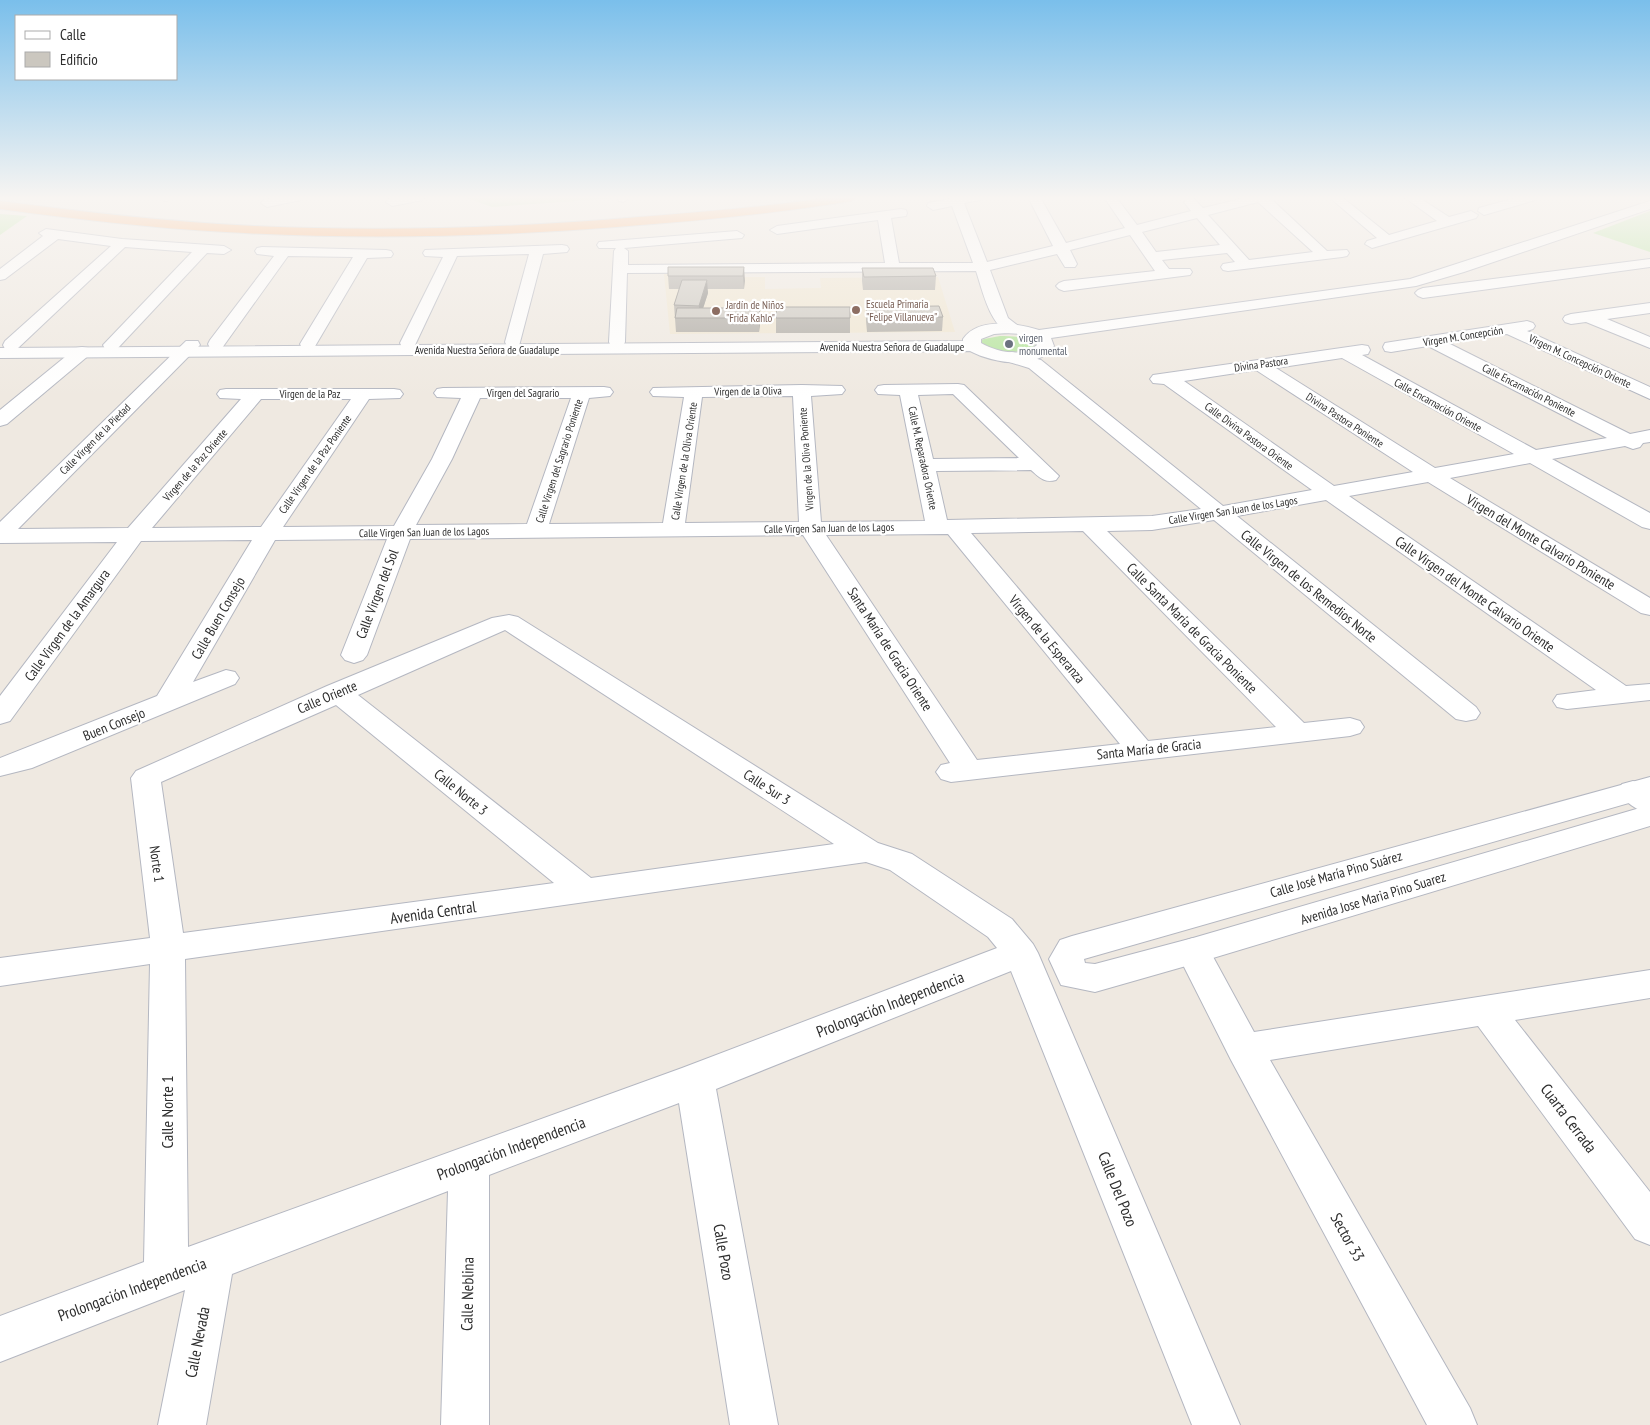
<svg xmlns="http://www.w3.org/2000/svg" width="1650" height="1425" viewBox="0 0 1650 1425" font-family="'PT Sans Narrow',sans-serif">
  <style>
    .education { fill: #f0e6d1 }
    .green { fill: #b6e59e }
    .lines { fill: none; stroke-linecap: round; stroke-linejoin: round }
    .street-casing { stroke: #b4b7c1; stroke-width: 2 }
    .secondary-casing { stroke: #b4b7c1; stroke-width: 2 }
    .highway-casing { stroke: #c9c9c9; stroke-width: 2 }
    .street { fill: #fff; fill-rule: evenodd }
    .secondary { fill: #fff; fill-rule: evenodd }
    .highway { fill: #ffa35c; fill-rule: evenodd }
    .wall { fill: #afaba4 }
    .shaded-wall { fill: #8e8b86 }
    .building { fill: #cbc7bf; stroke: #8e8b86 }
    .education-dot { fill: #8d6e63; stroke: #fff; stroke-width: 2 }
    .worship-dot { fill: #6b7280; stroke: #fff; stroke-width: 2 }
    .labels { text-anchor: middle; stroke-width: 4.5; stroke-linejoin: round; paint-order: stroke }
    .far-education-label { font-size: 11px; fill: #785e54; stroke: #fff; text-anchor: start }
    .far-street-label { font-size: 11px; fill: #2e2e2e; stroke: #fff }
    .far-worship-label { font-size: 11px; fill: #5b616d; stroke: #fff; text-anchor: start }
    .street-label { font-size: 14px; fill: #2e2e2e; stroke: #fff }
    .near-street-label { font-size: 16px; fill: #2e2e2e; stroke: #fff }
  </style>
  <rect width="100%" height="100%" fill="#efe9e1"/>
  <polygon class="education" points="711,273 712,277 765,277 765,289 821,288 820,278 938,277 955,332 670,334 664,274"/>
  <g class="green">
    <polygon points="464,197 618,197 619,198 492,207"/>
    <polygon points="1650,211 1650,252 1593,233"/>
    <polygon points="0,214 27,216 0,235"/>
    <path d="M1000 336C1012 336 1026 336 1035 345 1017 357 996 352 977 343L984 339Z"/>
  </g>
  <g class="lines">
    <g class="street-casing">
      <g id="street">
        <polygon points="160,197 173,197 167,201 162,200"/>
        <polygon points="280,197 303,197 301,200 267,207 261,203 263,200"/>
        <polygon points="400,197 425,197 423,200 392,206 386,202 388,199"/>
        <polygon points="617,197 629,197 629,198 623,202 619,201"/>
        <path d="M960 197H982L980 200 964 203 987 262 1053 246 1028 197H1040L1066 243 1125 228 1104 197H1116L1137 225 1191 211 1184 202 1190 198 1194 199 1203 208 1249 197H1269L1327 251 1347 250 1349 253 1347 256 1342 257 1228 271 1223 270 1221 267 1223 264 1235 262 1227 253 1162 260 1169 269H1190L1192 272 1190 275 1064 291 1059 289 1056 286 1059 283 1064 281 1155 271 1130 235 1070 250 1077 264 1075 267H1065L1057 254 990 270 1008 318 1022 329 1020 332C992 339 983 291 976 271L627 273 625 342 623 346H611L609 342 614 251 616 248H599L597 245 599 242 737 231 744 235 742 238 624 248 628 251V265L885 263 878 220 777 234 770 230 777 226 901 209 906 210 907 213 906 216 891 218 899 263H973L952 206 933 210 927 206 928 203ZM1258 202 1313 252 1249 260 1208 215ZM1197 218 1220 245 1156 252 1142 232Z"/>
        <polygon points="1329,197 1342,197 1389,235 1437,221 1404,197 1418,197 1449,217 1471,211 1478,215 1476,218 1372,248 1365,244 1367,241 1377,238"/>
        <polygon points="1519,197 1537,197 1535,200 1484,215 1478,211 1479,208"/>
        <polygon points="46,229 122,239 224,246 231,250 224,254 207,253 117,349 105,349 103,345 192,252 125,247 17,349 5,349 3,345 5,341 111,246 58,239 5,279 0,280 0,269 43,236 39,233"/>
        <polygon points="562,245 567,246 569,249 567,252 543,254 519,346 507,346 505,342 529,254 457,256 416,343 414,347 402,347 400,343 443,257 425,256 423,253 425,250"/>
        <polygon points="262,247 386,250 391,251 393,254 391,257 367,258 314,348 302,348 300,344 353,257 288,256 222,348 210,348 208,344 210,340 274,256 257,254 255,251 257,248"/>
        <polygon points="1650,303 1650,313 1607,319 1650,337 1650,348 1586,322 1571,324 1565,322 1563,319 1565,316 1571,314"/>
        <path d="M1527 321 1533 323 1535 326 1533 329 1527 331 1650 387V399L1507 334 1448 343 1630 434 1650 430V442L1643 443 1640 447 1633 449 1625 446 1552 459 1650 513V529L1642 527 1530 463 1450 478 1650 598V615L1641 613 1428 482 1349 496 1626 686 1650 684V700L1567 709 1557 707 1553 701 1557 695 1596 690 1326 500 1237 516 1476 707 1480 713 1476 719 1466 721 1456 719 1214 520 1152 530 1107 531 1304 723 1350 718 1360 721 1364 727 1360 733 1350 736 951 782 941 779 936 772 941 765 950 763 803 535 410 539 367 655 363 660 354 663 345 660 341 655 387 539 275 540 193 682 226 670 235 672 239 678 235 684 32 768 0 776V758L157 696 252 540 141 541 10 721 0 724V696L117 542 0 543V522L186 341H198L200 345 18 529 128 528 241 399 220 398 217 394 220 390 226 389H394L400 390 403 394 400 398 369 399 283 527 394 526 432 459 461 398 437 397 434 393 437 389 443 388 604 387 610 388 613 392 610 396 589 398 549 524 663 523 684 397 653 396 650 392 653 388 802 385 842 386 845 390 842 394 811 396 821 522 925 521 900 395 878 394 875 390 878 386 884 385 958 384 964 385 1059 476 1056 480C1044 483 1040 478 1031 470L936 471 947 520 1152 516 1201 509 1029 368 1006 361 1003 357 1006 353 1012 352 1041 360 1223 506 1312 490 1164 384 1153 383 1150 379 1153 375 1362 345 1368 346 1370 350 1368 354 1362 355 1536 450 1607 438 1428 346 1391 352 1385 351 1383 347 1385 343 1391 342ZM1342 358 1514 454 1435 468 1276 368ZM1256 370 1413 472 1334 486 1184 381ZM953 394 1019 458 933 459 918 395ZM793 396 799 522 685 523 702 397ZM480 398H571L527 524 416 525 452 459ZM261 399H351L261 527 152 528ZM1083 531 1276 727 1148 741 971 533ZM948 534 1120 744 977 760 826 535Z"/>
        <polygon points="82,347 88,348 91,352 88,356 7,424 0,426 0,410 76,348"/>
        <path d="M509 615 518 617 878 843 912 854 1012 919 1033 944 1038 953 1240 1425H1192L1011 971 716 1089 778 1425H730L679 1103 489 1175V1425H441L448 1191 232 1274 206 1425H158L185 1290 0 1362V1316L144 1262 150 964 0 986V958L150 938 131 778 136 771 327 686 492 618ZM505 630 834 844 591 878 358 695ZM336 705 554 883 183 933 161 782ZM866 862 890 870 988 937 997 948 682 1068 188 1247 185 959Z"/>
        <path d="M1633 781 1644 784 1650 789V814C1637 810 1625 803 1618 791L1622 784Z"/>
        <polygon points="1193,938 1205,942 1254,1032 1650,970 1650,998 1515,1020 1650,1192 1650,1245 1635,1239 1478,1026 1270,1060 1470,1408 1477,1425 1427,1425 1231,1060 1176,951 1181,942"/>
      </g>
    </g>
    <g class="secondary-casing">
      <g id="secondary">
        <path d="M1650 201V209L1464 272 1416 286 1051 338 1054 346C1037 371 993 363 970 351L0 358V348L963 341V339C978 317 1017 323 1039 330L1410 279ZM994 334C1007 333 1031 331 1037 345 1022 358 997 352 981 343V339Z"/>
        <polygon points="1650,259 1650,267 1423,298 1418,296 1415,293 1418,290 1423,288"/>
        <polygon points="1650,777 1650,797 1084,959 1085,963 1095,964 1193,938 1650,805 1650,826 1193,964 1095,992 1061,985 1049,959 1060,940 1072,936"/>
      </g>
    </g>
    <g class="highway-casing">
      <path id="highway" d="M830 197H857L851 201C773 214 695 221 616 227 487 237 356 240 226 232 151 228 75 219 0 209V201C84 212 169 222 254 226 382 232 511 228 639 217 703 212 767 207 830 197Z"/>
    </g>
    <use href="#street" class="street"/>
    <use href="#secondary" class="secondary"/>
    <use href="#highway" class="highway"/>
  </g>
  <g class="wall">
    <polygon points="744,267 744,289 707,289 708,293 703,308 760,308 760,322 759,332 676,332 674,305 679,289 669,289 668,276"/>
    <polygon points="862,268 936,276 935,290 863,290 862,281"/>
    <polygon points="866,307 943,317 942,331 867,332 866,321"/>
    <rect x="776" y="318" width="74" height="15"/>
  </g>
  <g class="shaded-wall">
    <polygon points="744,267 745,281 744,289 743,276"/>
    <polygon points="707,280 708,293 700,318 699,306"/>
    <polygon points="760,308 760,322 759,332 759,318"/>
  </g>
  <g class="building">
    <polygon points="668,267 744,267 743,276 668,276"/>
    <polygon points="862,268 933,268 936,276 864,277"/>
    <polygon points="682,280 707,280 699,306 674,305"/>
    <polygon points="939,306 943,317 868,318 866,307"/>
    <polygon points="777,307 850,307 850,318 776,318"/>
    <polygon points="677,308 760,308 759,318 675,318"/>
  </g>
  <linearGradient id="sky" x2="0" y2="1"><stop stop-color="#7abfeb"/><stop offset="0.5" stop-color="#f8f5f2"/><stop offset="1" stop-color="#f8f5f2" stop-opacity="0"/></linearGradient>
  <rect width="1650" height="396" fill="url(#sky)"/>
  <g class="education-dot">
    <circle cx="856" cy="310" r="5"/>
    <circle cx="716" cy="311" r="5"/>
  </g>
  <circle class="worship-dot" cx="1009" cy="344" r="5"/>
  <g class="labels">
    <g class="far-education-label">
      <text x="866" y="308">Escuela Primaria<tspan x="866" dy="13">"Felipe Villanueva"</tspan></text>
      <text x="726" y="309">Jardín de Niños<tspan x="726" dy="13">"Frida Kahlo"</tspan></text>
    </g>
    <g class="far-street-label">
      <text transform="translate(1463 336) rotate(-9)" y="4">Virgen M. Concepción</text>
      <text x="892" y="351">Avenida Nuestra Señora de Guadalupe</text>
      <text x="487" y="354">Avenida Nuestra Señora de Guadalupe</text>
      <text transform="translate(1580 361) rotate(25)" y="4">Virgen M. Concepción Oriente</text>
      <text transform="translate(1261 364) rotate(-8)" y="4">Divina Pastora</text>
      <text transform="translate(1529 390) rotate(27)" y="4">Calle Encarnación Poniente</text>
      <text transform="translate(748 391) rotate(-1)" y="4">Virgen de la Oliva</text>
      <text x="523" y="397">Virgen del Sagrario</text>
      <text x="310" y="398">Virgen de la Paz</text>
      <text transform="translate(1438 405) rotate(29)" y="4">Calle Encarnación Oriente</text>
      <text transform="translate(1345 420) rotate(33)" y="4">Divina Pastora Poniente</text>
      <text transform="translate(1249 436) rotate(36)" y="4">Calle Divina Pastora Oriente</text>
      <text transform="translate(95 439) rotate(-45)" y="4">Calle Virgen de la Piedad</text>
      <text transform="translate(923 458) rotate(78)" y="4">Calle M. Reparadora Oriente</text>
      <text transform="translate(806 459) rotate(-94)" y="4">Virgen de la Oliva Poniente</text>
      <text transform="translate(559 461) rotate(-72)" y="4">Calle Virgen del Sagrario Poniente</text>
      <text transform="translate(684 461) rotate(-81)" y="4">Calle Virgen de la Oliva Oriente</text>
      <text transform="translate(315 464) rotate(-55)" y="4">Calle Virgen de la Paz Poniente</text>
      <text transform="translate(195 465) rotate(-49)" y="4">Virgen de la Paz Oriente</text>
      <text transform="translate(1233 510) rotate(-9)" y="4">Calle Virgen San Juan de los Lagos</text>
      <text transform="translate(829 528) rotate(-1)" y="4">Calle Virgen San Juan de los Lagos</text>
      <text transform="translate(424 532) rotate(-1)" y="4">Calle Virgen San Juan de los Lagos</text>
    </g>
    <g class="far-worship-label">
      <text x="1019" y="342">virgen<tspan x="1019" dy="13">monumental</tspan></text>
    </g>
    <g class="street-label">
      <text transform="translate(1541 542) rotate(31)" y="5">Virgen del Monte Calvario Poniente</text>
      <text transform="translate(1309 586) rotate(39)" y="5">Calle Virgen de los Remedios Norte</text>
      <text transform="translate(377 594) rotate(-69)" y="5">Calle Virgen del Sol</text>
      <text transform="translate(1475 594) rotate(35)" y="5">Calle Virgen del Monte Calvario Oriente</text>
      <text transform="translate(218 618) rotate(-60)" y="5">Calle Buen Consejo</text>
      <text transform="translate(67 625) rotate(-54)" y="5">Calle Virgen de la Amargura</text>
      <text transform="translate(1192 628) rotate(45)" y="5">Calle Santa María de Gracia Poniente</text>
      <text transform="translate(1047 639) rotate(50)" y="5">Virgen de la Esperanza</text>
      <text transform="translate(890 649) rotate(57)" y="5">Santa María de Gracia Oriente</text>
      <text transform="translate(327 697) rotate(-23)" y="5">Calle Oriente</text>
      <text transform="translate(114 724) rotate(-22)" y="5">Buen Consejo</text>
      <text transform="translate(1149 749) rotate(-6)" y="5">Santa María de Gracia</text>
      <text transform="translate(767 787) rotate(33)" y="5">Calle Sur 3</text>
      <text transform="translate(461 792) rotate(39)" y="5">Calle Norte 3</text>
      <text transform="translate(157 864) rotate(82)" y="5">Norte 1</text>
      <text transform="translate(1336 874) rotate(-16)" y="5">Calle José María Pino Suárez</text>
      <text transform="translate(1373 898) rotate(-17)" y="5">Avenida Jose Maria Pino Suarez</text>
    </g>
    <g class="near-street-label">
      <text transform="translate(433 912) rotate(-8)" y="6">Avenida Central</text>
      <text transform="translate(890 1004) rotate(-21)" y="6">Prolongación Independencia</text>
      <text transform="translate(167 1112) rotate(-90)" y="6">Calle Norte 1</text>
      <text transform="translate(1569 1118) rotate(53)" y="6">Cuarta Cerrada</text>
      <text transform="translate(511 1148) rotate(-20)" y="6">Prolongación Independencia</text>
      <text transform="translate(1118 1189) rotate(68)" y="6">Calle Del Pozo</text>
      <text transform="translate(1348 1237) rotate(61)" y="6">Sector 33</text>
      <text transform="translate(724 1252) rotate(80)" y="6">Calle Pozo</text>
      <text transform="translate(132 1289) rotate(-20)" y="6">Prolongación Independencia</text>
      <text transform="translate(467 1294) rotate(-89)" y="6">Calle Neblina</text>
      <text transform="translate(197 1342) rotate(-79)" y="6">Calle Nevada</text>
    </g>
  </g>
  <rect x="15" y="15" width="162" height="65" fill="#ffffff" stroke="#ababab"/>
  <rect x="25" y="31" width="25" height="8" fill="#ffffff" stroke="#ababab"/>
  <text x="60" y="40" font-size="15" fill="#2e2e2e">Calle</text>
  <rect x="25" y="52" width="25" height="15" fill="#cbc7bf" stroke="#ababab"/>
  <text x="60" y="65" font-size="15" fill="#2e2e2e">Edificio</text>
</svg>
